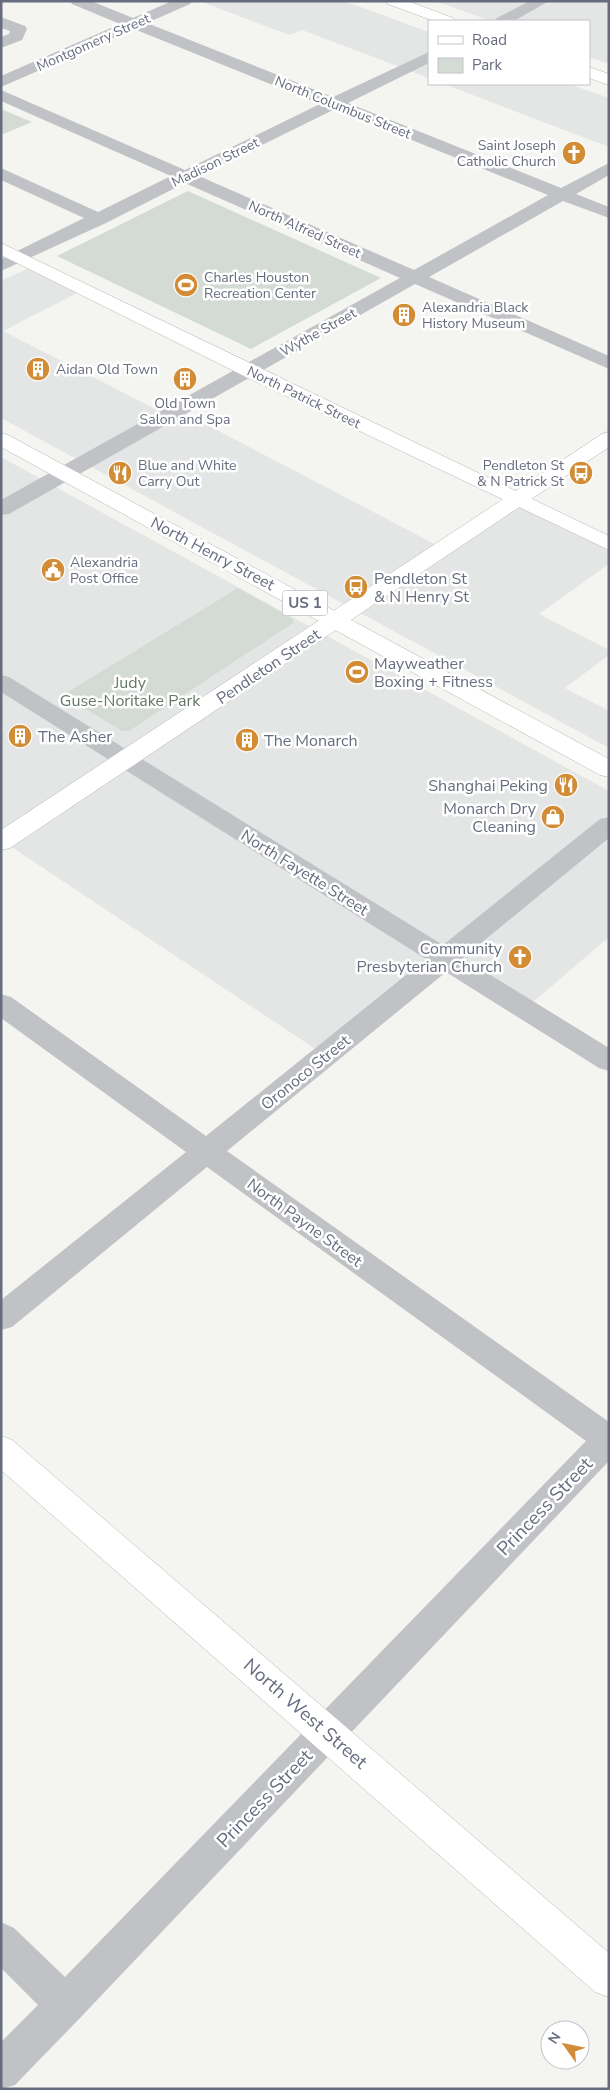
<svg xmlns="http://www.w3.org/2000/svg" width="610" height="2090" viewBox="0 0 610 2090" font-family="'Nunito Sans',sans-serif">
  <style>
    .built { fill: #e4e5e5 }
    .green { fill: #d4dbd4 }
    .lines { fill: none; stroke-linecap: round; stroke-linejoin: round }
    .major-casing { stroke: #b4b5ba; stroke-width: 1 }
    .highway-casing { stroke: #b5b6ba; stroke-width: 1 }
    .minor { fill: #c1c2c6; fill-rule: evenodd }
    .major { fill: #fff; fill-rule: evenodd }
    .highway { fill: #fff; fill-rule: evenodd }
    .labels { text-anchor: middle; stroke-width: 5; stroke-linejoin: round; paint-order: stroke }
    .far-street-label { font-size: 14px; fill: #676c7f; stroke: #fff }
    .far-poi-label { font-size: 14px; fill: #676c7f; stroke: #fff; text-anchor: start }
    .shield { fill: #fff; stroke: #9598a5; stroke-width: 1 }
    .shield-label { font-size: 15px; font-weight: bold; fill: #676c7f }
    .street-label { font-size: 16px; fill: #676c7f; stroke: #fff }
    .poi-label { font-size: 16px; fill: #676c7f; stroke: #fff; text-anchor: start }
    .park-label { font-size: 16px; fill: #657767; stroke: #fff }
    .near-street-label { font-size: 19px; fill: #676c7f; stroke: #fff }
  </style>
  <rect width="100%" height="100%" fill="#f4f5f1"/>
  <g class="built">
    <polygon points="200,1 344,1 429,32 429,78 302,30 289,35"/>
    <polygon points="436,1 609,1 609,64 589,57 589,21 491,21"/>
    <polygon points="444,84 569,84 609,98 609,147"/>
    <polygon points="33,266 83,290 3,331 167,415 177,409 442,548 515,499 609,544 609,564 539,614 609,650 609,655 565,688 609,711 609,748 1,418 1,281"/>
    <polygon points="1,457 609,791 609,937 525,1009 443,959 323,1054 1,840"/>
  </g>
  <g class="green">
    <polygon points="1,109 32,122 1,135"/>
    <polygon points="188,191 381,278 251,349 57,256"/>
    <polygon points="238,588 293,619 293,623 129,731 122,731 63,695"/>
  </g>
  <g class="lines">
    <g class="major-casing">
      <g id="major">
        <polygon points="386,1 408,1 453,18 456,21 434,21 388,4"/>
        <polygon points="589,67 609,74 609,85 589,78"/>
        <polygon points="609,432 609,447 10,848 1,850 1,830 602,434"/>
        <polygon points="1,1436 12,1440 609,1953 609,1997 595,1992 1,1470"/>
      </g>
    </g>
    <g class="highway-casing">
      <g id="highway">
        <polygon points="1,243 609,536 609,550 242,375 1,255"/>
        <polygon points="1,433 8,435 609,759 609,777 600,775 1,447"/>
      </g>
    </g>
    <g class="minor">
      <path d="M70 1H91L133 18 172 1H192L190 4 147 23 333 97 429 52V63L348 103 561 188 609 163V175L576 194 609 207V218L563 201 429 277 609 356V369L415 284 9 514 1 515V500L400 278 185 183 106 223 1 271V259L84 218 1 180V168L98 212 171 176 1 101V90L185 170 320 104 134 29 1 87V76L120 24 72 4ZM335 109 548 195 414 270 199 176Z"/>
      <polygon points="530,1 549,1 514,21 494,21 497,18"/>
      <polygon points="1,17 25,26 27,29 22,40 1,48 1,37 9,34 10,31 1,28"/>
      <polygon points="1,675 9,677 443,945 600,819 609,817 609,838 463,958 609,1048 609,1071 599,1068 446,972 227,1151 609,1422 609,1461 79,2019 15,2085 1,2089 1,2042 38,2005 1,1968 1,1922 14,1928 65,1977 586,1441 207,1167 12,1327 1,1330 1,1300 186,1152 1,1018 1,994 11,997 206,1136 426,959 1,692"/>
    </g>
    <use href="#major" class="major"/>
    <use href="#highway" class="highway"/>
  </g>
  <defs>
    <g id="church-disc" transform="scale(1.25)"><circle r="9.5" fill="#d18c35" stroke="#fff"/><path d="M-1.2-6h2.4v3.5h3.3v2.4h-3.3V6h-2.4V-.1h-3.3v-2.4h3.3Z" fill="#fff"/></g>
    <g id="stadium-disc" transform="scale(1.25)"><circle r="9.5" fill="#d18c35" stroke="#fff"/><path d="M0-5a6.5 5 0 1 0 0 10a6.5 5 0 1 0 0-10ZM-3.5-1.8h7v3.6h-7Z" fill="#fff"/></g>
    <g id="building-disc" transform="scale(1.25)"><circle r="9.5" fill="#d18c35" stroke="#fff"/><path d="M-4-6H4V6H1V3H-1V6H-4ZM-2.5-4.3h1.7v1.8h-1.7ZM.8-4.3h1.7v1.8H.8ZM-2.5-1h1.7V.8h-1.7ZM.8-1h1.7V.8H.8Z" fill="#fff"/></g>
    <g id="restaurant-disc" transform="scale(1.25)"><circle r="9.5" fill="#d18c35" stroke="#fff"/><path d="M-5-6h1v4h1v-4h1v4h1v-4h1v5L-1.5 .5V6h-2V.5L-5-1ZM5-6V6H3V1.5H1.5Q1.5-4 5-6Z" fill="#fff"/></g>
    <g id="bus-disc" transform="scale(1.25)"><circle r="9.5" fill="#d18c35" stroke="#fff"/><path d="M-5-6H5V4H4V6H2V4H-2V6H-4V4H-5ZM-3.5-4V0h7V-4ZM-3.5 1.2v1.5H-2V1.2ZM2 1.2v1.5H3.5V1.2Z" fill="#fff"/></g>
    <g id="civic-disc" transform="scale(1.25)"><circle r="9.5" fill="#d18c35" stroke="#fff"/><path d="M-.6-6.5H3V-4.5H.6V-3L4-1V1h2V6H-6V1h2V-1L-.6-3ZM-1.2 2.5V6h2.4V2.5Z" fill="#fff"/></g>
    <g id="shop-disc" transform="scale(1.25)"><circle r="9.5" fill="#d18c35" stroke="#fff"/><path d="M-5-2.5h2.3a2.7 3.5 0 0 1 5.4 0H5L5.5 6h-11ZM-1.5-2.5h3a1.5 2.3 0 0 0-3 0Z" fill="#fff"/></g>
  </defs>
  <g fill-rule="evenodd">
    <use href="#church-disc" x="574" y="153"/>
    <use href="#stadium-disc" x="186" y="285"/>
    <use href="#building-disc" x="404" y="315"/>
    <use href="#building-disc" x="38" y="369"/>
    <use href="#building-disc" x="185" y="379"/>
    <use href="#restaurant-disc" x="120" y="473"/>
    <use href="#bus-disc" x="581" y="473"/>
    <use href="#civic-disc" x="53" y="570"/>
    <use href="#bus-disc" x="356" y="587"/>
    <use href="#stadium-disc" x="357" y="672"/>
    <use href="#building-disc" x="20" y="736"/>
    <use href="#building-disc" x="247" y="740"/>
    <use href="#restaurant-disc" x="566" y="785"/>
    <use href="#shop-disc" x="553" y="817"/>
    <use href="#church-disc" x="520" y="957"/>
  </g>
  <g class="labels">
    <g class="far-street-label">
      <text transform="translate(93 42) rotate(-24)" y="5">Montgomery Street</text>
      <text transform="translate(343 107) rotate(22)" y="5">North Columbus Street</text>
      <text transform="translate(215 162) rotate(-26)" y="5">Madison Street</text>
      <text transform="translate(305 229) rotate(24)" y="5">North Alfred Street</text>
      <text transform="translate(318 332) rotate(-29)" y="5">Wythe Street</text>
      <text transform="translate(304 397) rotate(26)" y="5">North Patrick Street</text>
    </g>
    <g class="far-poi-label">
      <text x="556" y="150" text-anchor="end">Saint Joseph<tspan x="556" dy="16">Catholic Church</tspan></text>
      <text x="204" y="282">Charles Houston<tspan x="204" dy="16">Recreation Center</tspan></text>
      <text x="422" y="312">Alexandria Black<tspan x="422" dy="16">History Museum</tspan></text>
      <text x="56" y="374">Aidan Old Town</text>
      <text x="185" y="408" text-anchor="middle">Old Town<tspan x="185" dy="16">Salon and Spa</tspan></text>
      <text x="138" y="470">Blue and White<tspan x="138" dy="16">Carry Out</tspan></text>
      <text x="564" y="470" text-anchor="end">Pendleton St<tspan x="564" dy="16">&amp; N Patrick St</tspan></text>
      <text x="70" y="567">Alexandria<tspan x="70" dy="16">Post Office</tspan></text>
    </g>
    <rect class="shield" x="282.5" y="590.5" width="45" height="25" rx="4"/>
    <g class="shield-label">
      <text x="305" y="608">US 1</text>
    </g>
    <g class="street-label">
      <text transform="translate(213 553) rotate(28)" y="6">North Henry Street</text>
      <text transform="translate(268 666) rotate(-34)" y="6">Pendleton Street</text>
      <text transform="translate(305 872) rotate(32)" y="6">North Fayette Street</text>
      <text transform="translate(305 1072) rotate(-39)" y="6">Oronoco Street</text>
      <text transform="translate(305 1222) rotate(36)" y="6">North Payne Street</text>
    </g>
    <g class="poi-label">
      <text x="374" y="584">Pendleton St<tspan x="374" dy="18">&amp; N Henry St</tspan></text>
      <text x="374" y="669">Mayweather<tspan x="374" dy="18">Boxing + Fitness</tspan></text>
      <text x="38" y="742">The Asher</text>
      <text x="264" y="746">The Monarch</text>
      <text x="548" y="791" text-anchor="end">Shanghai Peking</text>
      <text x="536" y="814" text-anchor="end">Monarch Dry<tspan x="536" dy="18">Cleaning</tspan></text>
      <text x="502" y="954" text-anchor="end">Community<tspan x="502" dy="18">Presbyterian Church</tspan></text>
    </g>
    <g class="park-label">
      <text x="130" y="688">Judy<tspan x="130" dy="18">Guse-Noritake Park</tspan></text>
    </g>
    <g class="near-street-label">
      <text transform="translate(544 1506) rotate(-46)" y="7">Princess Street</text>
      <text transform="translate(306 1713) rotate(41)" y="7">North West Street</text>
      <text transform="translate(264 1798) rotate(-46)" y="7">Princess Street</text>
    </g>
  </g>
  <rect width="610" height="2090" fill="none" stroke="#676c7f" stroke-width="5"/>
  <rect x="428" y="20" width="162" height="65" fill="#ffffff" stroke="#c2c4cc"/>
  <rect x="438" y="36" width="25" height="8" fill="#ffffff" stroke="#c2c4cc"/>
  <text x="472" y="45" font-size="15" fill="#676c7f">Road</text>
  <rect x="438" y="58" width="25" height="15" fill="#d4dbd4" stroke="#c2c4cc"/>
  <text x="472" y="70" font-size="15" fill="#676c7f">Park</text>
  <g transform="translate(565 2045) rotate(303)"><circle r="24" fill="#ffffff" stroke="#c2c4cc"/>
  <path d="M0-4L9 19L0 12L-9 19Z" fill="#d18c35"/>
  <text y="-8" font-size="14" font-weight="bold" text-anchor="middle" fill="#676c7f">N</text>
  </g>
</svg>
